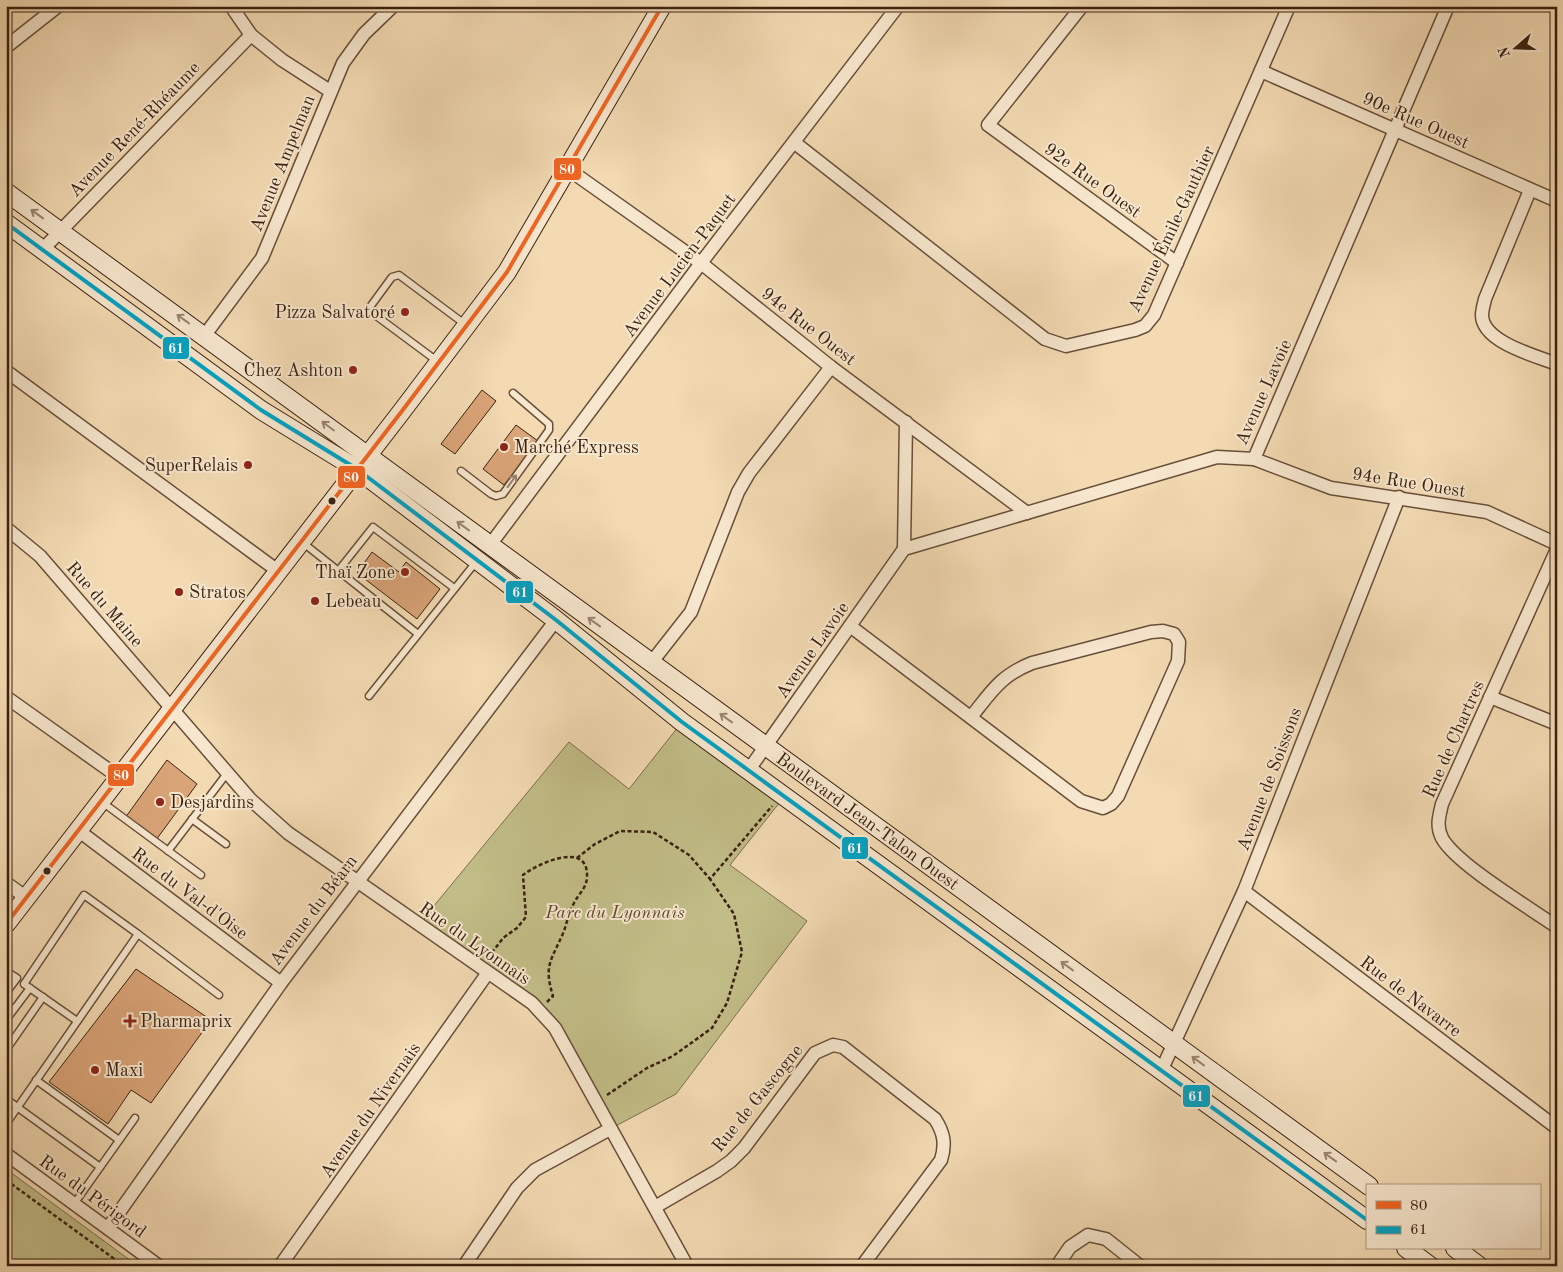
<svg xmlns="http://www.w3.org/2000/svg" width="1563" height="1272" viewBox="0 0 1563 1272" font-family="'Old Standard TT',serif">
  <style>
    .green { fill: #c2bd88; stroke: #7e6f4c }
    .building { fill: #d9a478; stroke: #3a2110 }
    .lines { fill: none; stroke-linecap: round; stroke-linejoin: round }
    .lane-casing { stroke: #684f39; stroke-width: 9 }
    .street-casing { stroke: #684f39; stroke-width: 15 }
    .secondary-casing { stroke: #3a2110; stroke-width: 20 }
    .path { stroke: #3a2110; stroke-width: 2.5; stroke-dasharray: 4 2.5; stroke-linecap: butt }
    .lane { stroke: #f7e7ce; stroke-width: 6 }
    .street { stroke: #f7e7ce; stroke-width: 12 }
    .secondary { stroke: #f7e7ce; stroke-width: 18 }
    .bus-1-casing { stroke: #f7e7ce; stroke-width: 8 }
    .bus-2-casing { stroke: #f7e7ce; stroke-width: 8 }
    .bus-1 { stroke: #f26522; stroke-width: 4 }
    .bus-2 { stroke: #03a2c4; stroke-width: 4 }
    .oneway { stroke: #98846f }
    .poi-dot { fill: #8f2418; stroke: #f7e7ce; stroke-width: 2 }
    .bus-dot { fill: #3a2110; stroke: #f7e7ce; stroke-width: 2 }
    .labels { text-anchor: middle; stroke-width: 4; stroke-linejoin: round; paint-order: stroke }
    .street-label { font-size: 18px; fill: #3a2110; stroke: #f7e7ce }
    .poi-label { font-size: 18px; fill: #3a2110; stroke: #f7e7ce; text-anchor: start }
    .park-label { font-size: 18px; font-style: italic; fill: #5c482e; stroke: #f7e7ce }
    .line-badge { stroke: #f7e7ce; stroke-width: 2 }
    .badge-label { font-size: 14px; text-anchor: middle; font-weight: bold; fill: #fff }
  </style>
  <rect width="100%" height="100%" fill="#f3dab3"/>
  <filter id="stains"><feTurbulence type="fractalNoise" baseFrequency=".004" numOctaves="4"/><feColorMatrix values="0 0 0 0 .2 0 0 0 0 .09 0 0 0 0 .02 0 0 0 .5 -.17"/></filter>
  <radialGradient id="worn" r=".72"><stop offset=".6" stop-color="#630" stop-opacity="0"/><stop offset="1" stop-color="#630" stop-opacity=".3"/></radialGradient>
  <g class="green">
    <polygon points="682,722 784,797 730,865 807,921 676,1094 610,1129 555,1029 532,1003 419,927 428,913 569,742 629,789"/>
    <polygon points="6,1169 138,1266 6,1266"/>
  </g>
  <g class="building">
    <polygon points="482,390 496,401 455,454 441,444"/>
    <polygon points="516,425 538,441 504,485 483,469"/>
    <polygon points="372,552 399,572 406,562 440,589 417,619 357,573"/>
    <polygon points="167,760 197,784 156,840 125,818"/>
    <polygon points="136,969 211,1020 151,1103 131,1090 108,1124 49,1082"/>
  </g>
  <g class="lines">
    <g class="lane-casing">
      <g id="lane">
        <polyline points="437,361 371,312 370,307 392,277 399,275 466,325"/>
        <polyline points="461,471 491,494 496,496 503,494 549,430 549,424 513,393"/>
        <polyline points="302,542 418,634"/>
        <polyline points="338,571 373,527 454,588"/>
        <polyline points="369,696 476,562"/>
        <polyline points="102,802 201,875"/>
        <polyline points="192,819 226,844"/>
        <polyline points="168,851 228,772"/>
        <polyline points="138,934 219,995"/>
        <polyline points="6,971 17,978 6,993"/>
        <polyline points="6,1020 30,988"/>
        <polyline points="6,1050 43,997"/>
        <polyline points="36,1080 119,1140"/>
        <polyline points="6,1099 100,1167"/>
        <polyline points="6,1124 138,934 84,895 24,984 77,1021"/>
        <polyline points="74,1204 135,1118"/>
      </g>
    </g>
    <g class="street-casing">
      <g id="street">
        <polyline points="231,6 251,35 282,60 330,91"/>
        <polyline points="1082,6 988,125 1177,263"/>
        <polyline points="6,47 58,6"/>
        <polyline points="1261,71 1557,201"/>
        <polyline points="795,143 1045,339 1066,346 1135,330 1145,326 1154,315 1289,6"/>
        <polyline points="568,169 701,263 831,367 1027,513"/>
        <path d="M1530 190 1485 299C1484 304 1482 310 1482 315 1482 342 1536 356 1557 364"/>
        <polyline points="43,249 251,35"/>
        <polyline points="205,335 262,258 343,63 364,34 393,6"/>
        <polyline points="6,371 278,571"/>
        <polyline points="1254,459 1331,488 1487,512 1557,544"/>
        <polyline points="6,528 40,556 250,799 288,833 532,1003 555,1028 687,1266"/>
        <polyline points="490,545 701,263 898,6"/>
        <polyline points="904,549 906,422"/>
        <path d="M1557 549 1442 804C1439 817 1436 826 1442 838 1456 864 1530 908 1557 927"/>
        <path d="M850 626 1081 801 1103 808 1111 804 1118 796 1178 661 1179 642 1174 634 1163 631 1151 632 1032 663C1000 676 992 691 971 717"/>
        <polyline points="651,663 691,612 738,492 749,473 831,367"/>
        <polyline points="6,697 120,778"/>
        <polyline points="1490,697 1557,724"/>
        <polyline points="748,771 904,549 1217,457 1254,459 1448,6"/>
        <polyline points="79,831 281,983"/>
        <polyline points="6,883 27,898"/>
        <polyline points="1244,891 1557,1128"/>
        <polyline points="1162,1069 1244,891 1399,497"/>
        <polyline points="6,1154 159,1266"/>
        <path d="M655 1207 717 1171 731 1161 744 1148 815 1053 833 1045 843 1047 935 1119C944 1133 946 1144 941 1160L862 1266"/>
        <polyline points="108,1228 281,983 556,620"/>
        <polyline points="280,1266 487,974"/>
        <polyline points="464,1266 517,1188 535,1170 610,1129"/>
        <polyline points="1057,1266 1070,1247 1088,1235 1106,1239 1140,1266"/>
      </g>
    </g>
    <g class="secondary-casing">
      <g id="secondary">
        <polyline points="6,192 1369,1186"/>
        <polyline points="6,223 261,410 357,469 556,620 682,722 1367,1220"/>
        <polyline points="6,924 402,411 507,272 662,6"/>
        <polyline points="1406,1248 1430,1266"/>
        <polyline points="1455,1248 1479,1266"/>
      </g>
    </g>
    <g class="path">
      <polyline points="577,858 595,844 620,831 653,832 689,855 710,879"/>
      <path d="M488 958 503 938 517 928 526 917 523 875C537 864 588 840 587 876 587 888 579 893 574 903 569 912 567 922 564 931 552 960 543 964 553 996L547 1002"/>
      <polyline points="607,1095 647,1068 673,1056 712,1028 727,1003 742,952 734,914 710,879 772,806"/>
      <polyline points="6,1180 124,1266"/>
    </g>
    <use href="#lane" class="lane"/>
    <use href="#street" class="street"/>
    <use href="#secondary" class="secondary"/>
    <g class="bus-1-casing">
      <polyline id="bus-1" points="6,924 402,411 507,272 662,6"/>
    </g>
    <g class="bus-2-casing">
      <polyline id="bus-2" points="6,223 261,410 357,469 556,620 682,722 1367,1220"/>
    </g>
    <use href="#bus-1" class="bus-1"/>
    <use href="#bus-2" class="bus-2"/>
  </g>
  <defs><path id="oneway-shaft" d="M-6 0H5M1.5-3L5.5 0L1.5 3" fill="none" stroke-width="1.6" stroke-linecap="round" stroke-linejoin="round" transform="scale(1.25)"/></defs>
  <g class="oneway">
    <use href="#oneway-shaft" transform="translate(37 214) rotate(-144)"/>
    <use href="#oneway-shaft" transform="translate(183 319) rotate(-144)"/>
    <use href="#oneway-shaft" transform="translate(328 426) rotate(-143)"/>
    <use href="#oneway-shaft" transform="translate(512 481) rotate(-54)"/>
    <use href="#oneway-shaft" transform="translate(463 526) rotate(-144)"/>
    <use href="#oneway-shaft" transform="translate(594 622) rotate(-144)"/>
    <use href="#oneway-shaft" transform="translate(726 718) rotate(-144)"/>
    <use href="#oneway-shaft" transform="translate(1067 966) rotate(-144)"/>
    <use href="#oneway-shaft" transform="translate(1198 1061) rotate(-144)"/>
    <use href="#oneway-shaft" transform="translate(1330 1157) rotate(-144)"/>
  </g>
  <g class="poi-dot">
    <circle cx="405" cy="312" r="5"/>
    <circle cx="353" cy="370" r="5"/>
    <circle cx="504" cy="447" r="5"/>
    <circle cx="248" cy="465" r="5"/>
    <circle cx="405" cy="572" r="5"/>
    <circle cx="179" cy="592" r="5"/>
    <circle cx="315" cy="601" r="5"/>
    <circle cx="160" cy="802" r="5"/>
    <path d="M127.5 1013.5h5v5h5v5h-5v5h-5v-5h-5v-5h5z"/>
    <circle cx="95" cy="1070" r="5"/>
  </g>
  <g class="bus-dot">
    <circle cx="332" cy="501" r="4.5"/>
    <circle cx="47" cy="871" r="4.5"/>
  </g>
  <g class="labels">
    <g class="street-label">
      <text transform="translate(1416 120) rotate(24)" y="6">90e Rue Ouest</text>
      <text transform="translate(134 129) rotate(-46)" y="6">Avenue René-Rhéaume</text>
      <text transform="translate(282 163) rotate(-68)" y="6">Avenue Ampelman</text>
      <text transform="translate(1093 180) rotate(36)" y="6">92e Rue Ouest</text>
      <text transform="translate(1171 229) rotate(-65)" y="6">Avenue Émile-Gauthier</text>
      <text transform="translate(679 265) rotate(-53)" y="6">Avenue Lucien-Paquet</text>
      <text transform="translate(809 326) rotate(38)" y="6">94e Rue Ouest</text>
      <text transform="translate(1263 392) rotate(-66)" y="6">Avenue Lavoie</text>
      <text transform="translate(1409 482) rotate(9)" y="6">94e Rue Ouest</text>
      <text transform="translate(105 604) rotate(49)" y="6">Rue du Maine</text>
      <text transform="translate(812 650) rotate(-55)" y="6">Avenue Lavoie</text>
      <text transform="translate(1453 739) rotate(-66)" y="6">Rue de Chartres</text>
      <text transform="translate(1269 779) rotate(-69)" y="6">Avenue de Soissons</text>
      <text transform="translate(868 821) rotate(36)" y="6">Boulevard Jean-Talon Ouest</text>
      <text transform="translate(190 893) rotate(37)" y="6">Rue du Val-d'Oise</text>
      <text transform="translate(313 910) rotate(-53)" y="6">Avenue du Béarn</text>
      <text transform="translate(475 943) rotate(35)" y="6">Rue du Lyonnais</text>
      <text transform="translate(1411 996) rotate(37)" y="6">Rue de Navarre</text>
      <text transform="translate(757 1098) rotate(-51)" y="6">Rue de Gascogne</text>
      <text transform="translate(370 1110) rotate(-55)" y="6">Avenue du Nivernais</text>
      <text transform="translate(93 1196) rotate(36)" y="6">Rue du Périgord</text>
    </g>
    <g class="poi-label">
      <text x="395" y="318" text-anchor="end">Pizza Salvatoré</text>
      <text x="343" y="376" text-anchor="end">Chez Ashton</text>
      <text x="514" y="453">Marché Express</text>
      <text x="238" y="471" text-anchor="end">SuperRelais</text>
      <text x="395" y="578" text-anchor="end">Thaï Zone</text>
      <text x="189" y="598">Stratos</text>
      <text x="325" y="607">Lebeau</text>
      <text x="170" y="808">Desjardins</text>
      <text x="140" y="1027">Pharmaprix</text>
      <text x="105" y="1076">Maxi</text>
    </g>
    <g class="park-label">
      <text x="615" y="918">Parc du Lyonnais</text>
    </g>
  </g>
  <g class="line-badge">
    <rect x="553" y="157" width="29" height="24" rx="5" fill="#f26522"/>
    <rect x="162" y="336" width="28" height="24" rx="5" fill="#03a2c4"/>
    <rect x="337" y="465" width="29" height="24" rx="5" fill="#f26522"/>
    <rect x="505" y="580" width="29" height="24" rx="5" fill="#03a2c4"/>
    <rect x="107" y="763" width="28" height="24" rx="5" fill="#f26522"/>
    <rect x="841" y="836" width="28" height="24" rx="5" fill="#03a2c4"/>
    <rect x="1182" y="1084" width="29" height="24" rx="5" fill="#03a2c4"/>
  </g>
  <g class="badge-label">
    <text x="567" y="174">80</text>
    <text x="176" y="353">61</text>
    <text x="351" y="482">80</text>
    <text x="520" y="597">61</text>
    <text x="121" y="780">80</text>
    <text x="855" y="853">61</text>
    <text x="1196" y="1101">61</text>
  </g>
  <rect width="1563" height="1272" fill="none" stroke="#f3dab3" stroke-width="25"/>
  <rect x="8" y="8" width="1548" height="1257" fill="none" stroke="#3a2110" stroke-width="2.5"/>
  <rect x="12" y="12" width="1538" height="1247" fill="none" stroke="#3a2110"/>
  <rect x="1366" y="1184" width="175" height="65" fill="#f7e7ce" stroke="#ab9882"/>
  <rect x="1376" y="1201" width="25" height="8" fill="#f26522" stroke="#ab9882"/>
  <text x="1410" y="1210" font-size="15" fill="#3a2110">80</text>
  <rect x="1376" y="1226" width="25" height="8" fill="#03a2c4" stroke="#ab9882"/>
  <text x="1410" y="1234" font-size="15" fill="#3a2110">61</text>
  <g transform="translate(1516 48) rotate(250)" stroke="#f7e7ce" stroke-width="4" paint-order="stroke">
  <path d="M0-4L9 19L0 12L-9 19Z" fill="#3a2110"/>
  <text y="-8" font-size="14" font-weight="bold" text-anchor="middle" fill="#3a2110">N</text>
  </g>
  <rect width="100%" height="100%" filter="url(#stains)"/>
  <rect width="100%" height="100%" fill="url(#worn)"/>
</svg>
